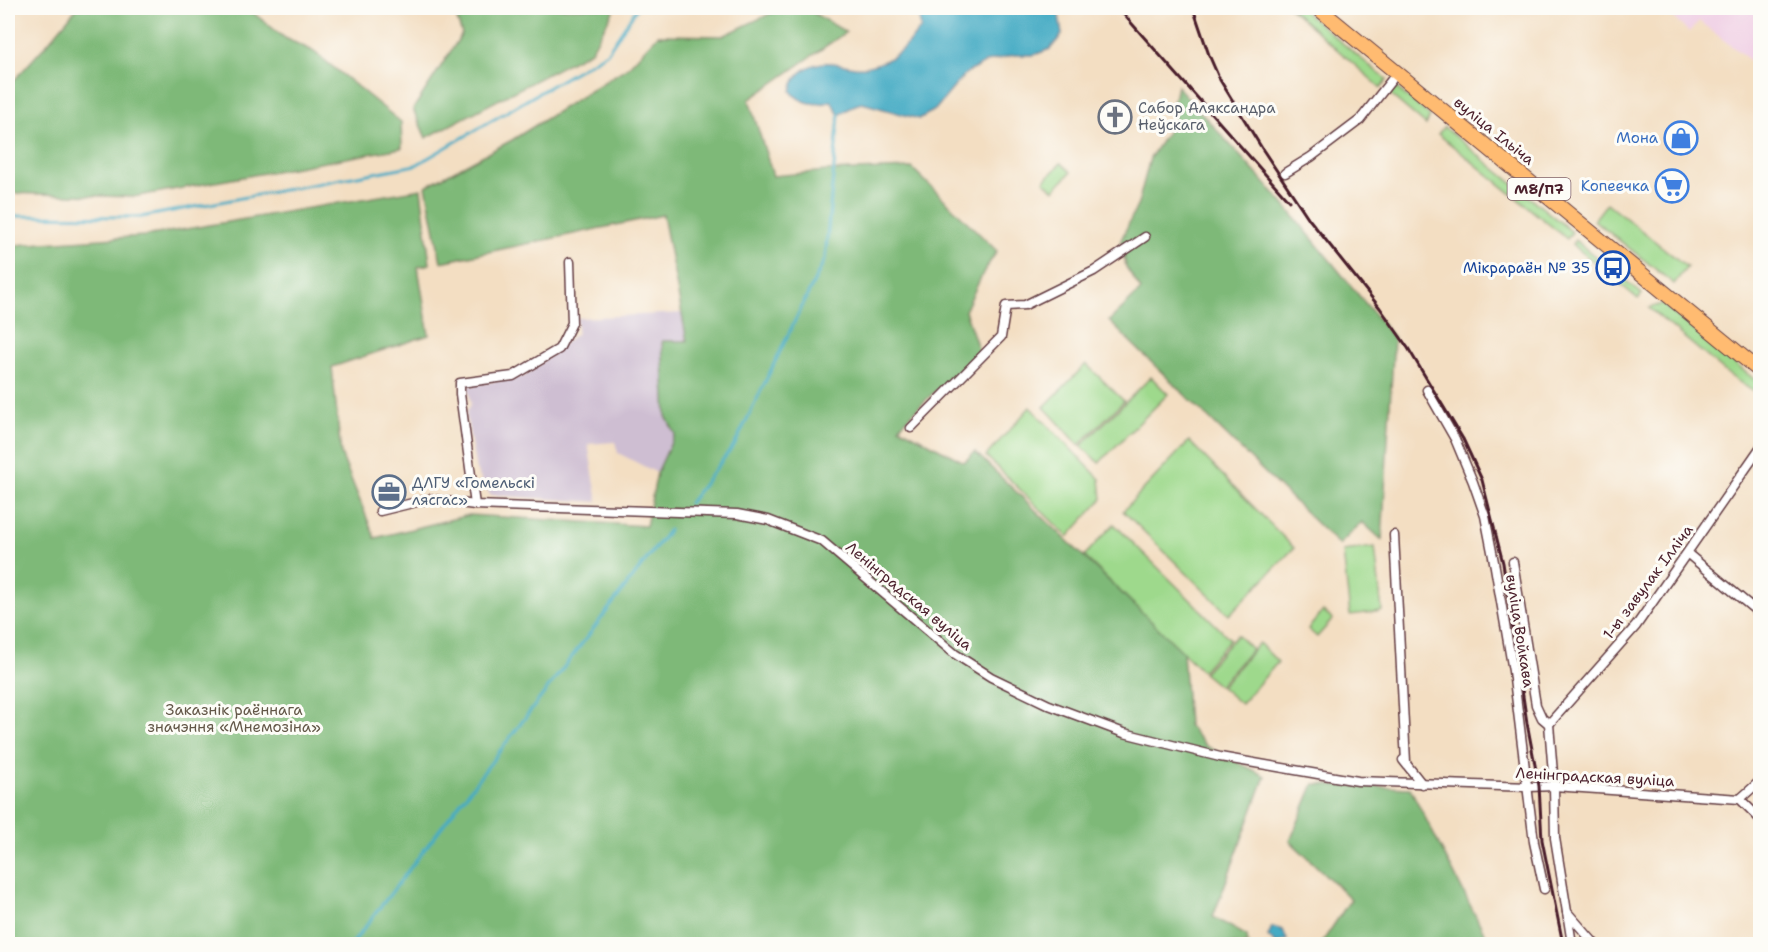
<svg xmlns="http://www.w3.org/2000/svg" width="1768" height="952" viewBox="0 0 1768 952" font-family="'Shantell Sans',sans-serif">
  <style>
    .built { fill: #f0d0e5 }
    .industrial { fill: #cebed2 }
    .green { fill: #9ed98c; stroke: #747c5c; stroke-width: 1.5 }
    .forest { fill: #7eb978; stroke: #646c52; stroke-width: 1.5 }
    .water { fill: #44abc4; stroke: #476578; stroke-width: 1.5 }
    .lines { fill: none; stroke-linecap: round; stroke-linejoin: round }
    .stream { stroke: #44abc4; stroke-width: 3 }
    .street-casing { stroke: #633c42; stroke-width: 11 }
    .primary-casing { stroke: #633c42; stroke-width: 16 }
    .street { stroke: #fff; stroke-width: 8 }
    .primary { stroke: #ffbb71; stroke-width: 14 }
    .rail { stroke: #4a1f2b; stroke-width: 3 }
    .labels { text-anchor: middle; stroke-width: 6; stroke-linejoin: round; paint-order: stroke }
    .shield { fill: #fdfcf7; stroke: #806168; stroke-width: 1.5 }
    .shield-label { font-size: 14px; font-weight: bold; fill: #4a1f2b }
    .worship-label { font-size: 15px; fill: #5b616d; stroke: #fdfcf7; text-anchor: start }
    .street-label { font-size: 15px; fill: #4a1f2b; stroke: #fdfcf7 }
    .shop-label { font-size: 15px; fill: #366cbe; stroke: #fdfcf7; text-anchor: end }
    .transit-label { font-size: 15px; fill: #164399; stroke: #fdfcf7; text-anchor: end }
    .service-label { font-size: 15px; fill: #4e5e75; stroke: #fdfcf7; text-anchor: start }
    .park-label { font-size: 15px; fill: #635748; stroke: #fdfcf7 }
  </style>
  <rect width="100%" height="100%" fill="#fdfcf7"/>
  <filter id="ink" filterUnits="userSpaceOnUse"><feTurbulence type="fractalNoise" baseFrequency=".0167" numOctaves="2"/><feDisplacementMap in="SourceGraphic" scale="12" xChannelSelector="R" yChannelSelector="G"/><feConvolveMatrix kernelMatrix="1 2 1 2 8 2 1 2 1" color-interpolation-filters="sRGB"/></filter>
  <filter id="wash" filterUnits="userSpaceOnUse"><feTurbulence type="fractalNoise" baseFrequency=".008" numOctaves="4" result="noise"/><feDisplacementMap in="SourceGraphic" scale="24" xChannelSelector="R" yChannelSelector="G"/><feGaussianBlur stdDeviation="1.35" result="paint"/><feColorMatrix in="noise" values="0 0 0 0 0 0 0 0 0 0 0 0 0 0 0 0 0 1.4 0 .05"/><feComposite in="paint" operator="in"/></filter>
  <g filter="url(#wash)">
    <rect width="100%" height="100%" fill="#f3dec2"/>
    <polygon class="built" points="1662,8 1760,8 1760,68 1699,21 1689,32"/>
    <polygon class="industrial" points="682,313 687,341 662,341 666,416 675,434 657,473 618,453 615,442 588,444 598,502 490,495 476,470 466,414 471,404 468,386 525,376 577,333 577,318"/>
    <g class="green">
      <polygon points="1290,8 1300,8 1387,80 1381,88"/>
      <polygon points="1393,85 1430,116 1426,125 1387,92"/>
      <polygon points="1444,127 1572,232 1567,239 1438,134"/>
      <polygon points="1061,163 1071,172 1054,190 1044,181"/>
      <polygon points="1607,203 1687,267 1674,284 1594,220"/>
      <polygon points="1575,240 1597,258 1594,262 1572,244"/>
      <polygon points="1613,278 1625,280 1642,294 1638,299"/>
      <polygon points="1662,304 1760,384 1760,396 1729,375 1649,308"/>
      <polygon points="1086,364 1124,401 1079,445 1044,407"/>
      <polygon points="1151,377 1168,394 1099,463 1081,446"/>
      <polygon points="1030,407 1100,479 1102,499 1068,537 986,456"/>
      <polygon points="1189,441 1294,548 1229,615 1123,511"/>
      <polygon points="1114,524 1230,639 1202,671 1084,556"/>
      <polygon points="1375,547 1382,611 1350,615 1343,551"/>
      <polygon points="1323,611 1333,619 1317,637 1308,629"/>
      <polygon points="1237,635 1252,649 1219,686 1203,673"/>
      <polygon points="1259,643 1278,662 1241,704 1221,687"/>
    </g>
    <g class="forest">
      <polygon points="77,8 247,8 285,38 313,51 401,122 402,148 133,197 8,193 8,87 46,45"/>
      <polygon points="453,8 615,8 591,51 426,138 413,109 462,34"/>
      <polygon points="782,8 805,8 846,32 749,100 773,176 827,171 912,168 997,251 984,271 965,311 980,354 932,394 899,427 964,462 975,452 1183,652 1188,725 1206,746 1265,776 1213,917 1247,936 1248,944 8,944 8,259 15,245 145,236 421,189 430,264 418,267 429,335 332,367 341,454 375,538 469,515 646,526 657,473 675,434 666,416 662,341 687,341 663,215 441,262 426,186 512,140 628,67 658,35 723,36"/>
      <polygon points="1177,86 1282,202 1394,338 1382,540 1362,522 1339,545 1109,321 1141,290 1126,267 1121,240 1138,204 1150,158 1175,120 1172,108"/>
      <polygon points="1314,784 1410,788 1490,944 1321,944 1351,899 1290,841"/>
    </g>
    <g class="water">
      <path d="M917 8H1058L1062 35 1050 49 1034 55H1014L986 62 965 74 935 110 919 119 862 103 855 105 839 115 831 101C818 107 799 103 791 91 795 71 813 61 833 63 843 64 855 69 865 67 894 61 904 49 921 28Z"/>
      <polygon points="1272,927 1283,930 1287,940 1276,944 1268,936"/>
    </g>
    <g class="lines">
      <g class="stream">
        <polyline points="8,216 141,217 416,165 607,53 637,8"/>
        <polyline points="689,503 735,444 825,259 839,115"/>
        <polyline points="352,944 669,530"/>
      </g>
    </g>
  </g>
  <g filter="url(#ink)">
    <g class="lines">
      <g class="street-casing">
        <g id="street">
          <polyline points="1285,173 1311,157 1360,120 1397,73"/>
          <polyline points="1427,390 1455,439 1473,482 1485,516 1495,567 1513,671 1534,842 1544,889"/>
          <polyline points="911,428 1001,337 1006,306 1025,305 1094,271 1145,237"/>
          <polyline points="475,505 460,394 460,383 513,376 559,349 572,323 570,262"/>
          <polyline points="380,511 429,499 475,505 737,514 768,520 822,541 955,654 991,677 1049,705 1124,733 1220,757 1358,781 1529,787 1554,786 1740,799 1760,781"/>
          <polyline points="1394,535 1406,762"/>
          <polyline points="1688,554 1760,614"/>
          <polyline points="1513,562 1536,705 1542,718 1549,724 1554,786 1555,838 1567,912 1595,944"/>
          <polyline points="1549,724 1636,626 1760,448"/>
          <polyline points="1403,760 1422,784"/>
          <polyline points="1740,799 1760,819"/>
          <polyline points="1567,912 1572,944"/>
        </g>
      </g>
      <g class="primary-casing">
        <polyline id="primary" points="1318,8 1760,371"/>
      </g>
      <use href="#street" class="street"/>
      <use href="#primary" class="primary"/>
      <g class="rail">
        <polyline points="1118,8 1289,201"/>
        <polyline points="1193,8 1209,55 1220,80 1263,150 1309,219 1380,308 1408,348 1463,439 1482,480 1503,563 1527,723 1539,786 1542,840 1563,944"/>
      </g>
    </g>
  </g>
  <defs>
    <g id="church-ring" transform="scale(1.725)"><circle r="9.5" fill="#fdfcf7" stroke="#6b7280" stroke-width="1.5"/><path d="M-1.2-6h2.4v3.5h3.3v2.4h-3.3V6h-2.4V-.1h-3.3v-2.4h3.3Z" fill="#6b7280"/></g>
    <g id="shop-ring" transform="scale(1.725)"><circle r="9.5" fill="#fdfcf7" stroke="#3f7fe0" stroke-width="1.5"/><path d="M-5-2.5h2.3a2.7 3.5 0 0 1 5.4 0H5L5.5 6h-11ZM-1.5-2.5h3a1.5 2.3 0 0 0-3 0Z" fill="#3f7fe0"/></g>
    <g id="supermarket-ring" transform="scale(1.725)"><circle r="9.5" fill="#fdfcf7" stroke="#3f7fe0" stroke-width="1.5"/><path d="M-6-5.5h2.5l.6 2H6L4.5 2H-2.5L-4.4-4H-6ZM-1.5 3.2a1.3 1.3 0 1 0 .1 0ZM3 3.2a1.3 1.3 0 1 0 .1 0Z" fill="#3f7fe0"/></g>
    <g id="bus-ring" transform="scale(1.725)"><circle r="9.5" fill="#fdfcf7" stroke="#1a4fb4" stroke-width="1.5"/><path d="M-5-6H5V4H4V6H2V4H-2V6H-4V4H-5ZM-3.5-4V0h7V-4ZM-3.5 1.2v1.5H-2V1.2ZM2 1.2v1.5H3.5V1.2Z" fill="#1a4fb4"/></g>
    <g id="office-ring" transform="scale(1.725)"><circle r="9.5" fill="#fdfcf7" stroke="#5c6f8a" stroke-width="1.5"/><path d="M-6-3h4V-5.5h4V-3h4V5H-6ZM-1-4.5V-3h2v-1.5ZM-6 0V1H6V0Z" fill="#5c6f8a"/></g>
  </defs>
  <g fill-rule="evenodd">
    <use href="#church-ring" x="1115" y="117"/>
    <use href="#shop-ring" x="1681" y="138"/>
    <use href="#supermarket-ring" x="1672" y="186"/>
    <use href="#bus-ring" x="1613" y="268"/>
    <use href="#office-ring" x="389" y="492"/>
  </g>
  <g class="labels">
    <rect class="shield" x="1507.5" y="178" width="63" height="22" rx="4.5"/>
    <g class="shield-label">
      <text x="1539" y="194">М8/П7</text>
    </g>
    <g class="worship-label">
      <text x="1138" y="113">Сабор Аляксандра<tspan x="1138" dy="17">Неўскага</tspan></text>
    </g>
    <g class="street-label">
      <text transform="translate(1494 131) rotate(39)" y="5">вуліца Ільіча</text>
      <text transform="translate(1648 582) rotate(-53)" y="5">1-ы завулак Ілліча</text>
      <text transform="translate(909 596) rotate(40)" y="5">Ленінградская вуліца</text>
      <text transform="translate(1520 631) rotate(81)" y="5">вуліца Войкава</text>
      <text transform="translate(1595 777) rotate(3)" y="5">Ленінградская вуліца</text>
    </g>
    <g class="shop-label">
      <text x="1658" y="143">Мона</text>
      <text x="1649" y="191">Копеечка</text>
    </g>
    <g class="transit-label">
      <text x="1590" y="273">Мікрараён № 35</text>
    </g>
    <g class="service-label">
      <text x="412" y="488">ДЛГУ «Гомельскі<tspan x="412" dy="17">лясгас»</tspan></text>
    </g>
    <g class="park-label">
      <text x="234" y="715">Заказнік раённага<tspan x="234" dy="17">значэння «Мнемозіна»</tspan></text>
    </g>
  </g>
  <rect width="1768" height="952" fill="none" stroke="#fdfcf7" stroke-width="30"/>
</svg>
